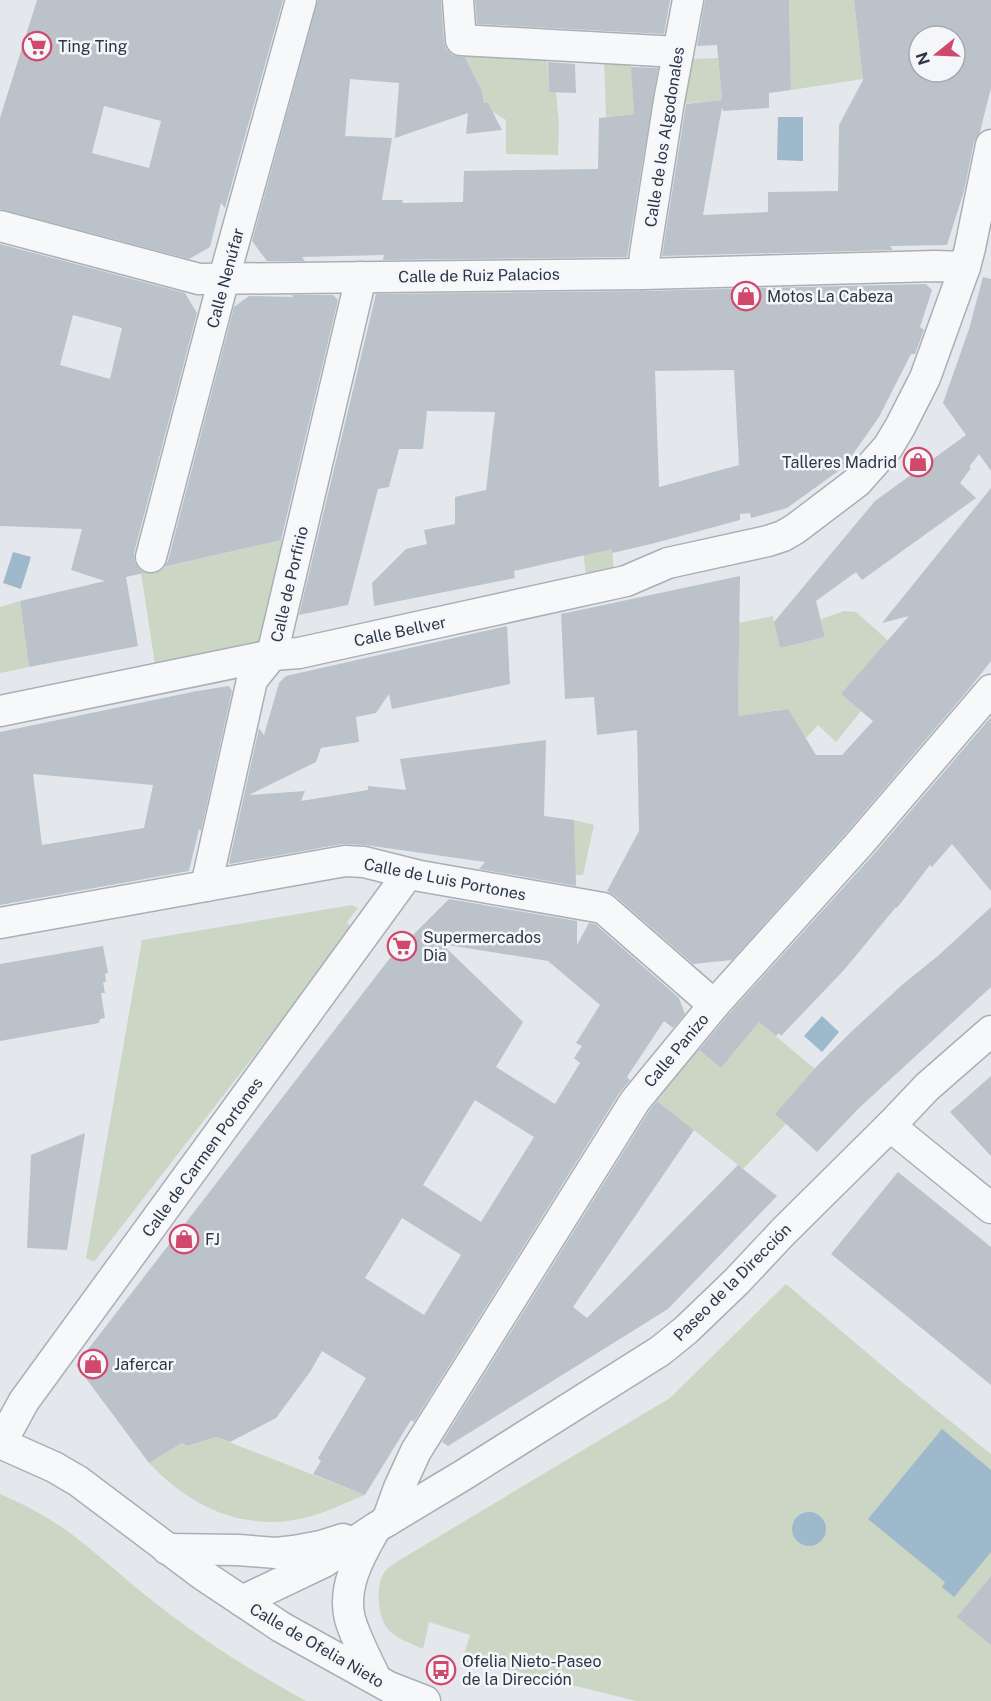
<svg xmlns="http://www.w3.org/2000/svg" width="991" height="1701" viewBox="0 0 991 1701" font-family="'Public Sans',sans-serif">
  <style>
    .green { fill: #cbd6c5 }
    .water { fill: #9fb9cc }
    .building { fill: #bbc2ca; fill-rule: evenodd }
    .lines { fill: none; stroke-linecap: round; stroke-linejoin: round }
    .minor-casing { stroke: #a9afb7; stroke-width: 33 }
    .minor { stroke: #f7f8fa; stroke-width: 30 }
    .labels { text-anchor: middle; stroke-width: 5; stroke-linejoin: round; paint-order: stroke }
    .poi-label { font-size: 16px; fill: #2b3745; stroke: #f4f6f9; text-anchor: start }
    .street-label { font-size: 16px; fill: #2b3745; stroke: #f4f6f9 }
  </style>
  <rect width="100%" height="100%" fill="#e4e8ec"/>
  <g class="green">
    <polygon points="789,0 854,0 863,79 791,90"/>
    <polygon points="462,51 547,57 549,92 556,92 559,123 558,155 506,154 506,120 485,107 482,91"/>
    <polygon points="604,58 631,60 634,114 606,117"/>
    <polygon points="718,58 722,100 681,104 693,59"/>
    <polygon points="606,473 614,571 586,576 582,543"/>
    <polygon points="284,539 262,640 252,649 156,671 141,573"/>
    <polygon points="20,601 29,667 0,673 0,607"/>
    <polygon points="844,611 856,612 892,644 841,694 861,711 836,742 818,725 805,739 787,709 738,716 739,623 773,616 780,648 825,637 821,619"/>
    <polygon points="574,820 594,825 583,875 575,875"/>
    <polygon points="352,905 358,908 347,922 350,926 354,927 94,1262 86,1258 142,940"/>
    <polygon points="759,1022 815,1069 775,1114 786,1124 743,1169 651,1096 694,1046 721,1068"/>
    <path d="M786 1284 898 1379 991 1454V1701H636L503 1668 462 1661 470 1635 429 1622 423 1649C410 1643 396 1639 387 1628 377 1615 375 1582 386 1570 389 1567 394 1564 398 1561L670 1398Z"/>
    <path d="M216 1437 365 1495C345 1503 325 1513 304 1518 244 1532 190 1507 149 1463L182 1443 189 1446Z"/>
    <path d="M0 1494C28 1506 56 1521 79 1540 104 1559 128 1582 153 1601 200 1639 253 1672 306 1701H0Z"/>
  </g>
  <g class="water">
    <polygon points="778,117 803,117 803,161 777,160"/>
    <polygon points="13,552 31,557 21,589 3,583"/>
    <polygon points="822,1016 839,1032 822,1052 804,1036"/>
    <polygon points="942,1429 991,1470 991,1552 954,1597 942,1587 945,1582 868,1519"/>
    <circle cx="809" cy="1529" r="17"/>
  </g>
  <g class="building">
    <path d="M37 0H283L225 208 221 203 210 247 189 259 0 209V118ZM104 106 161 121 149 168 92 153Z"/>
    <polygon points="318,0 441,0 444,41 446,49 453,55 465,57 482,91 484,103 488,103 502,130 466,134 468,113 395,138 399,83 350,79 345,136 392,138 382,200 403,200 402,203 463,202 464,171 598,169 599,118 634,114 631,67 658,68 627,257 383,260 384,255 302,257 305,261 267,261 252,241"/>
    <polygon points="475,0 670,0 664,34 477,24"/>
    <path d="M705 0H789L791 90 769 93V108L723 111 722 107 703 215 768 212V192L838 191 839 125 863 80 854 0H991V88L980 132 974 142 964 191 947 245 890 246 893 250 662 256 686 104 722 100 717 45 697 46ZM919 36H955V72H919Z"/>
    <polygon points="548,62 575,64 576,93 549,92"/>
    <path d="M0 244 185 293 197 313 134 553 135 562 139 569 144 573 126 577 138 646 29 667 20 601 105 581 71 570 82 529 0 526ZM73 315 122 328 110 379 60 365Z"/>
    <polygon points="983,277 991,279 991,471 979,454 969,467 971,468 960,483 976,498 862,580 856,572 816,601 825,637 780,648 774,622 875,501 966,435 943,403 969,329"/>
    <path d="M926 284 932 290 920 327 924 330 915 354H911L879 417 844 467 787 508 751 518 750 513 740 514V520L651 544 612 553V549L514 571 515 578 374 606 372 583 406 549 427 544 424 530 455 524V497L486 490 495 412 427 411 423 449H399L389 487 378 489 348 605 299 615 376 294 643 291ZM734 370 739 465 659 487 655 371Z"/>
    <polygon points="292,295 333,295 338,300 281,540 164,567 168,561 234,307 249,296 293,297"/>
    <polygon points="991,488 991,661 969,689 847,832 732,960 693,964 614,895 607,891 639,831 637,730 597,735 594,697 565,699 561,614 740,576 738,716 788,709 816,755 842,755 873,721 841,694 909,616 882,623"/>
    <polygon points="507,626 510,684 392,709 389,694 376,713 356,717 359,742 321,748 316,762 249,795 305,791 301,801 368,790 368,786 406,790 400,759 546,740 544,816 574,820 576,886 479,869 485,862 365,845 342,844 230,864 229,863 259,728 264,735 279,683 286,676"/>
    <path d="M229 686 232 691 201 831 199 829 189 871 0 905V732L197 691ZM33 774 153 785 144 828 42 845Z"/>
    <polygon points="991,717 991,891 952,844 932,867 930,865 897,908 896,907 844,970 781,1036 779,1033 776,1036 759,1022 721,1068 699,1050 727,1016 873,855"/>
    <path d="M449 899 577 921V945L589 923 595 924 679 998 685 1014 673 1028 664 1021 627 1077 630 1080 620 1092 414 1422 411 1420 365 1495 313 1474 321 1461 318 1458 366 1378 322 1351 310 1372 276 1418 230 1442 216 1437 188 1446 182 1443 149 1463 76 1365 390 958ZM442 944 548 961 600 1005 576 1043 582 1046 574 1058 580 1063 555 1104 496 1067 523 1022ZM475 1100 534 1137 481 1222 423 1185ZM402 1218 461 1255 424 1315 365 1278Z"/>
    <polygon points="991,907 991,987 859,1108 817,1152 775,1114 818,1065 850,1033 902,985 939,955"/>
    <polygon points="103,946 108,973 105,974 106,982 103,982 105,993 101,993 105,1018 100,1019 99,1023 0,1041 0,964"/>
    <polygon points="991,1076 991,1156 950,1112"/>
    <polygon points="657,1101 694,1130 573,1307 587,1318 738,1165 777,1196 668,1309 448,1446 442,1442 649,1111"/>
    <polygon points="85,1133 67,1250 27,1248 31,1155"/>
    <polygon points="898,1172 991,1247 991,1385 831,1254"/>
    <polygon points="991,1576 991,1645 957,1617"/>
  </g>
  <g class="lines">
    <g class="minor-casing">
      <g id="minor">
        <polyline points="458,0 461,40 678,52"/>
        <polyline points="0,226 199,279 643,274 935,266 965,267"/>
        <polyline points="643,274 645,254 669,101 688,0"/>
        <polyline points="151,557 224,278 301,0"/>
        <polyline points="0,711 272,655 299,653 626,581 668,563 768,541 783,536 795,529 857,482 888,447 900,427 925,378 965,267 970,248 991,145"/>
        <polyline points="206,886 252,680 272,655 361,277"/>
        <polyline points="0,923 345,861 364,862 420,876 603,908 714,1005"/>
        <polyline points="890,1126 991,1208"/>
        <polyline points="0,1443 54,1467 78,1481 203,1575 281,1627 389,1687 425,1701"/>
        <polyline points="1,1443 24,1401 408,874"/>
        <polyline points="387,1521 399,1488 416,1451 635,1101 714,1005 860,843 991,690"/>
        <path d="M374 1531C359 1557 342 1588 350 1619 355 1637 368 1662 376 1679"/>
        <polyline points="167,1549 238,1550 276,1553 294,1551 321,1546 343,1539"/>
        <polyline points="242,1601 324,1562 377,1527 465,1474 660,1351 686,1330 737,1281 783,1232 890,1126 927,1087 991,1031"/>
      </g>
    </g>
    <use href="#minor" class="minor"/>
  </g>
  <defs>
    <g id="supermarket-ring" transform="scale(1.5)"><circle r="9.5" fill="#f4f6f9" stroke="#d0496c" stroke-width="1.5"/><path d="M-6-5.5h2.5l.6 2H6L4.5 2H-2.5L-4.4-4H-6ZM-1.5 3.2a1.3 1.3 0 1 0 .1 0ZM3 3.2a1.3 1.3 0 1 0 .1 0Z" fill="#d0496c"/></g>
    <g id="shop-ring" transform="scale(1.5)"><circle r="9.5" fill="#f4f6f9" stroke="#d0496c" stroke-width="1.5"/><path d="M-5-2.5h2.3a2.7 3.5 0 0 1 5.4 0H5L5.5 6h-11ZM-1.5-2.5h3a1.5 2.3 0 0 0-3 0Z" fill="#d0496c"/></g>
    <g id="bus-ring" transform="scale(1.5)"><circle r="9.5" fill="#f4f6f9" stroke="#d0496c" stroke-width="1.5"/><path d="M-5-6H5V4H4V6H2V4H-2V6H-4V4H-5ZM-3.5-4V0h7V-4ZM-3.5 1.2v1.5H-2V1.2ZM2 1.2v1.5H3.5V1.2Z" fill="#d0496c"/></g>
  </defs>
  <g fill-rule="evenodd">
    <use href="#supermarket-ring" x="37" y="46"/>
    <use href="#shop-ring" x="746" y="296"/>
    <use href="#shop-ring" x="918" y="462"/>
    <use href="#supermarket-ring" x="402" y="946"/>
    <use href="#shop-ring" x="184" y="1239"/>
    <use href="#shop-ring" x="93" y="1364"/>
    <use href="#bus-ring" x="441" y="1670"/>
  </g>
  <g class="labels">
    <g class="poi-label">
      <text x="58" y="52">Ting Ting</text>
      <text x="767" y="302">Motos La Cabeza</text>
      <text x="897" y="468" text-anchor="end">Talleres Madrid</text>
      <text x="423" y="943">Supermercados<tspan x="423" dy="18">Dia</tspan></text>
      <text x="205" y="1245">FJ</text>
      <text x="114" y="1370">Jafercar</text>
      <text x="462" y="1667">Ofelia Nieto-Paseo<tspan x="462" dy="18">de la Dirección</tspan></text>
    </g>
    <g class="street-label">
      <text transform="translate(664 137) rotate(-81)" y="6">Calle de los Algodonales</text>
      <text transform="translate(479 275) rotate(-1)" y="6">Calle de Ruiz Palacios</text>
      <text transform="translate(225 278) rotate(-75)" y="6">Calle Nenúfar</text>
      <text transform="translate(289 584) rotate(-77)" y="6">Calle de Porfirio</text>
      <text transform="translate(400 631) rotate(-12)" y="6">Calle Bellver</text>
      <text transform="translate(445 879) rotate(11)" y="6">Calle de Luis Portones</text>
      <text transform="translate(676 1050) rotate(-50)" y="6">Calle Panizo</text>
      <text transform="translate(202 1157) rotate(-54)" y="6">Calle de Carmen Portones</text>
      <text transform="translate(732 1282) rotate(-45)" y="6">Paseo de la Dirección</text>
      <text transform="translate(317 1645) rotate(30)" y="6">Calle de Ofelia Nieto</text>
    </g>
  </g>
  <g transform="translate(937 54) rotate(252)"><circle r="28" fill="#f4f6f9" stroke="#a4aab1" stroke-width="1.5"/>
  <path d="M0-4.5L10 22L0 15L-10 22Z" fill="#d0496c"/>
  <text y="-9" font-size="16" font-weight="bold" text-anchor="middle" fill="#2b3745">N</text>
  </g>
</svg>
